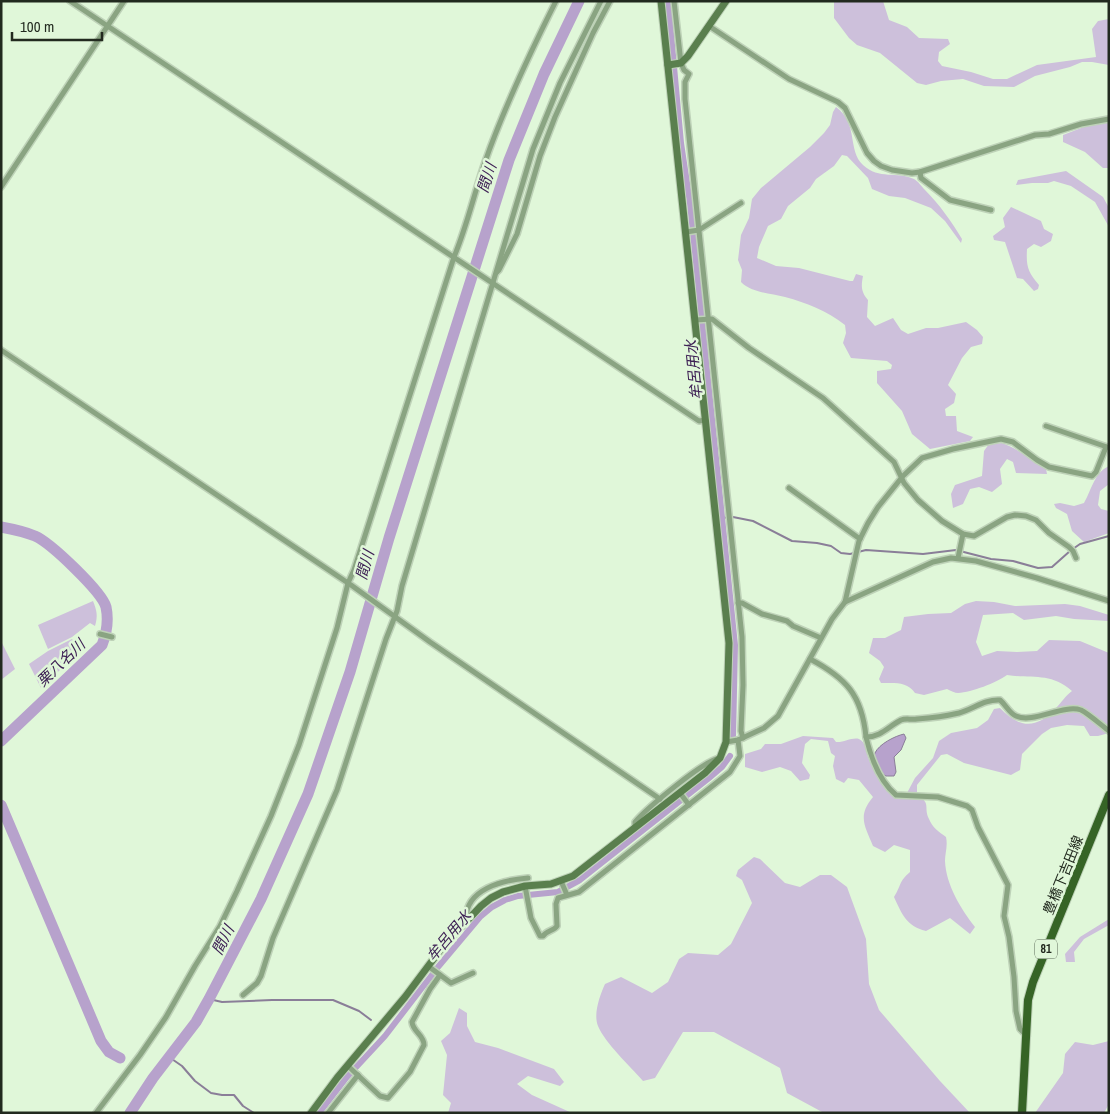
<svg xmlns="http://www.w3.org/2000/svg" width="1110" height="1114" viewBox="0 0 1110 1114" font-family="'Archivo Narrow','Noto Sans JP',sans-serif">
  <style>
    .green { fill: #cdc0db }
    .water { fill: #b7a2cc; stroke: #8a7e98 }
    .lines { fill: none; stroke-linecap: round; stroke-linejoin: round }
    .stream { stroke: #8a7e98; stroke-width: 2 }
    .canal { stroke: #b7a2cc; stroke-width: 6 }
    .river { stroke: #b7a2cc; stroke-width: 11 }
    .street-casing { stroke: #bed2b8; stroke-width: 8 }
    .secondary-casing { stroke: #bed2b8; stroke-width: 9 }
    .primary-casing { stroke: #bed2b8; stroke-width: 10 }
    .street { stroke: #8aa482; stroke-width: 5 }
    .secondary { stroke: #5a7f4e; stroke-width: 7 }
    .primary { stroke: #366426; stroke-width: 8 }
    .labels { text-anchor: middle; stroke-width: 5; stroke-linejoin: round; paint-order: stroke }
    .shield { fill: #e0f7d9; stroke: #5b6857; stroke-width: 1 }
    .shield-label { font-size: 12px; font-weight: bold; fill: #222a1f }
    .street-label { font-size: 14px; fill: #222a1f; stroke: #e0f7d9 }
    .water-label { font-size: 15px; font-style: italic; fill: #3e2155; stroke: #e0f7d9 }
  </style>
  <rect width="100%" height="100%" fill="#e0f7d9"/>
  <g class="green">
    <polygon points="834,1 883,1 889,20 907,27 919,38 948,39 950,44 939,52 938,61 942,66 971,72 993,79 1007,79 1037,65 1096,57 1092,29 1098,21 1109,19 1109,65 1092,62 1082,62 1070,67 1035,76 1014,87 984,86 963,79 941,81 926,85 917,83 880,53 857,45 849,38 834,18"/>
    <path d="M836 107C859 124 847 150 863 165 879 180 897 171 914 179 918 181 922 187 925 190 940 205 951 221 962 239L961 243 945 221 931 208 905 198 889 196 872 189 868 178 847 156 842 155 834 166 816 179 810 188 788 206 781 219 768 226 759 247 757 258 776 266 799 268 850 281H853L856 274 863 276C861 286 861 292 868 300L867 317 875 326 893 318 901 330 908 334 926 328H938L966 322 977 330 983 337 982 344 971 347 962 358 948 385 956 394 954 403 945 409 946 416H956L957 431 973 437 970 441 930 449 912 434 902 411 877 383V371L891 369 892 365 887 361 851 358 843 343 846 333 845 325C827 311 807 303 785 297 770 293 752 293 741 282L742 270 738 260 741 235 749 218 752 199 761 188 810 147 824 133 830 125 833 112Z"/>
    <polygon points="1109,122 1109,168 1103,168 1085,152 1063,142 1063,135 1089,125"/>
    <polygon points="1066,171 1103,197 1109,208 1109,227 1095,202 1071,186 1054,181 1048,183 1032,183 1016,185 1018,180"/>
    <path d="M1011 207 1041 221 1044 229 1053 234 1051 241 1041 247 1034 244 1027 249C1026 267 1028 272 1039 285L1038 289 1034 291 1023 279 1017 278 1005 242 994 240 993 236 1005 227 1003 218Z"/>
    <path d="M1002 443C1019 449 1031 460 1046 469L1047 474 1016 473 1013 462 1007 459 1000 469 1002 484 992 492 979 487 970 489 963 504 953 508 951 494 955 485 982 476 984 451 989 444Z"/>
    <path d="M1109 466V484L1100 491 1098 505 1101 509 1109 511V533L1084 542 1072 531 1067 514 1056 508 1054 504 1060 503 1074 506 1084 503C1092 489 1094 473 1109 466Z"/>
    <path d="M93 601C97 611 98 616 95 626L90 623 72 637 48 649 38 625Z"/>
    <path d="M976 601 994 602 1015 606 1065 604 1080 606 1109 615V621L1074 619 1056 616 1024 620 1013 613 983 615 976 642 982 656 997 651 1017 652 1037 651 1049 640 1080 641 1109 653V733L1098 736H1090L1084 726 1067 725 1051 728 1042 734 1022 754 1020 770 1011 775 964 763 947 754 941 755 917 785V794C932 805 923 806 929 819 932 827 939 832 946 837 948 846 945 853 945 861 946 885 961 909 975 927L970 934 950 918 926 931C906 926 902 914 894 897 901 886 899 881 910 872V850L894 845 885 852 873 846C865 826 857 816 873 797L859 780 848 778 844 783 836 779 833 766 835 756 831 753 828 741 811 739 805 744 802 763 810 775 809 779 800 781 791 771 780 767 762 772 745 767V754L761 749 765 744H781L803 736 833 738 836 742C843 743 852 737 859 739 866 742 866 751 868 757 873 771 883 786 895 796L907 793 915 778 933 758 939 741 951 733 977 728 988 720 994 709 1000 708C1019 728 1036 730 1056 708 1062 702 1065 696 1072 691 1050 672 1034 679 1007 675 996 683 972 692 958 693 955 693 951 691 947 689L924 695 915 693C907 681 894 683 881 683L879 679 884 667 880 661 869 653 873 638H885L901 630 904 617 928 614 951 613 965 604Z"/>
    <polygon points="72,639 81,650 41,688 29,664 48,651"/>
    <polygon points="1,641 15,669 1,680"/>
    <path d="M754 857 760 859 785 883 800 887 820 875H831L847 887 866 939 869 984 879 1010 940 1081 970 1113H824L787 1093 780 1068 714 1032H683L655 1078 643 1081C630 1066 605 1043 598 1026 593 1014 600 995 605 984L621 977 652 993 668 982 679 959 688 953 718 955 731 944 752 903 742 880 736 876 738 870Z"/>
    <polygon points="1109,919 1109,925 1084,939 1074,952 1075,962 1066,962 1065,954 1080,937"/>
    <polygon points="459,1008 467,1013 467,1026 475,1042 498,1048 554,1069 564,1082 560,1086 528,1076 517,1084 532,1095 572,1113 448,1113 451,1103 443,1095 447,1055 441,1041 450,1033"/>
    <polygon points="1109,1041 1109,1104 1104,1113 1035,1113 1063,1073 1065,1054 1075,1042 1093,1045"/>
  </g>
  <path class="water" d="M904 734 906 738 901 750 894 757 896 772 894 776C892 776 888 776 886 776 880 774 871 759 875 753 879 744 895 736 904 734Z"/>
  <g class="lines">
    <g class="stream">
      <polyline points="721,518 733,517 753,521 792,541 817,543 831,546 841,553 850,554 866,550 923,554 956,550 991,559 1013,561 1038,568 1052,567 1070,551 1080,544 1109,536"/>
      <polyline points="209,999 222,1002 272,1000 333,1000 359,1011 371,1020"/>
      <polyline points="169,1057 182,1066 195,1081 211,1093 222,1095 234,1095 243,1106 254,1113"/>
    </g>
    <g class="canal">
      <polyline points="668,1 681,143 690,203 735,645 733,736"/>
      <polyline points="319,1113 347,1077 385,1036 438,967 480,917 492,907 505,900 518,896 558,892 580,880 708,779 722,767 730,756"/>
    </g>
    <g class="river">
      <path d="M1 527C12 529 25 532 35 536 51 543 102 592 106 607 109 621 107 632 102 645L1 741"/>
      <polyline points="1,805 101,1041 109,1052 120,1058"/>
      <polyline points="130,1113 153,1078 196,1022 209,999 261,899 308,794 350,672 389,538 509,160 544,74 579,1"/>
    </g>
    <g class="street-casing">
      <g id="street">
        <polyline points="70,1 699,421 706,420"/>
        <polyline points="674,1 681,63 684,70 689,74 685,82 685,99 742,637 743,685 741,731 743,738"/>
        <polyline points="709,26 789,79 838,102 845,108 867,153 874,161 881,166 892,170 912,173 920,172 1035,135 1049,134 1081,124 1109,119"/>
        <polyline points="920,172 921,178 950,200 991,210"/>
        <polyline points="1,187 124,1"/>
        <polyline points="686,232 699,230 741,203"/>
        <polyline points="497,272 499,270 517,234 540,156 555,117 593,33 610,1"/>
        <polyline points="695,320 712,319 749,348 823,398 894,462 904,483 918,500 942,521 963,534 974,536 1007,517 1015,515 1026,516 1036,520 1049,533 1069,547 1073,551 1076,558"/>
        <polyline points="1,350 351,585 430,642 660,799"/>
        <polyline points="1046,426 1107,447"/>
        <polyline points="789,488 860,539"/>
        <polyline points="958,558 963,534"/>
        <polyline points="845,602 859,541 868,523 878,507 903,476 922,458 953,449 1001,439 1013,442 1037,460 1049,467 1092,476 1096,472 1106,447"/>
        <polyline points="738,603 742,603 762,614 787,621 793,626 821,638"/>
        <polyline points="100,634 112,637"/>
        <path d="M810 659C846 678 862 695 866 737 881 737 889 726 901 720 906 718 911 720 917 719 931 718 946 716 959 713 973 709 985 699 1000 700 1006 705 1009 713 1016 716 1033 724 1063 704 1081 710 1089 714 1101 725 1109 731"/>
        <path d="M866 737C871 758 879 781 896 795L938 797 967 806 972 810 978 827 1008 885 1004 916 1009 937 1014 977 1016 1011 1020 1029 1027 1036"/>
        <polyline points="726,742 738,740 764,728 778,716 832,619 845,602 933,562 951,558 976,561 1037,578 1109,601"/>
        <polyline points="680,793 689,805"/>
        <path d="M635 828V822C646 809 704 760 720 758"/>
        <polyline points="561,881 567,895"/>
        <path d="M525 886 531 918 540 936H543C547 930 554 931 557 926L556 904 558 898 579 892 730 772 740 756 738 740"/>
        <path d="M466 920C465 889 503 880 528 878"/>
        <polyline points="428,966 451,983 473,973"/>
        <polyline points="243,995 257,983 261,976 273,938 337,790 386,639 397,611 402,586 533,149 560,83 601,1"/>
        <path d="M348 1066 380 1096 388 1098 410 1072 424 1045C424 1035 413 1032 412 1022L430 989 440 975"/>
        <path d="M96 1113 140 1055 166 1017 195 966 220 926 237 891 271 816 299 745 337 628 348 583 354 570 454 257C467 226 474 194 485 162 504 107 530 53 556 1"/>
        <polyline points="328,1113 358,1075"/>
      </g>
    </g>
    <g class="secondary-casing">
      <g id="secondary">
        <polyline points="668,65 681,63 688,56 726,1"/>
        <polyline points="311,1113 337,1078 405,997 444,945 481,906 491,898 503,892 525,886 551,884 573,876 705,773 720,758 726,742 729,643 661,1"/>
      </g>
    </g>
    <g class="primary-casing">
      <polyline id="primary" points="1022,1113 1028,1000 1033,982 1109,795"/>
    </g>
    <use href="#street" class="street"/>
    <use href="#secondary" class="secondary"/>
    <use href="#primary" class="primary"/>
  </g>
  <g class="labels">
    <rect class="shield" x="1035" y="939.5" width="22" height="19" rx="4"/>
    <g class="shield-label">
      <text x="1046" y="953">81</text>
    </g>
    <g class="street-label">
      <text transform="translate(1063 875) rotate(-68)" y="5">豊橋下吉田線</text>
    </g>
    <g class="water-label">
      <text transform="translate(487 178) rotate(-72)" y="5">間川</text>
      <text transform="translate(694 370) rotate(-96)" y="5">牟呂用水</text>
      <text transform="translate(365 565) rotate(-74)" y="5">間川</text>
      <text transform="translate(61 663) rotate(-44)" y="5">栗八名川</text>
      <text transform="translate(449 936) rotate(-50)" y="5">牟呂用水</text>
      <text transform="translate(223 940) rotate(-63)" y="5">間川</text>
    </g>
  </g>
  <rect width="1110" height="1114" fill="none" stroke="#222a1f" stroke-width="5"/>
  <path d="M12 32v8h90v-8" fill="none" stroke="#222a1f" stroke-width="2.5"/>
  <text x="20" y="32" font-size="15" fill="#222a1f" stroke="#e0f7d9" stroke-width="4" paint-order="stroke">100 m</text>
</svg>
